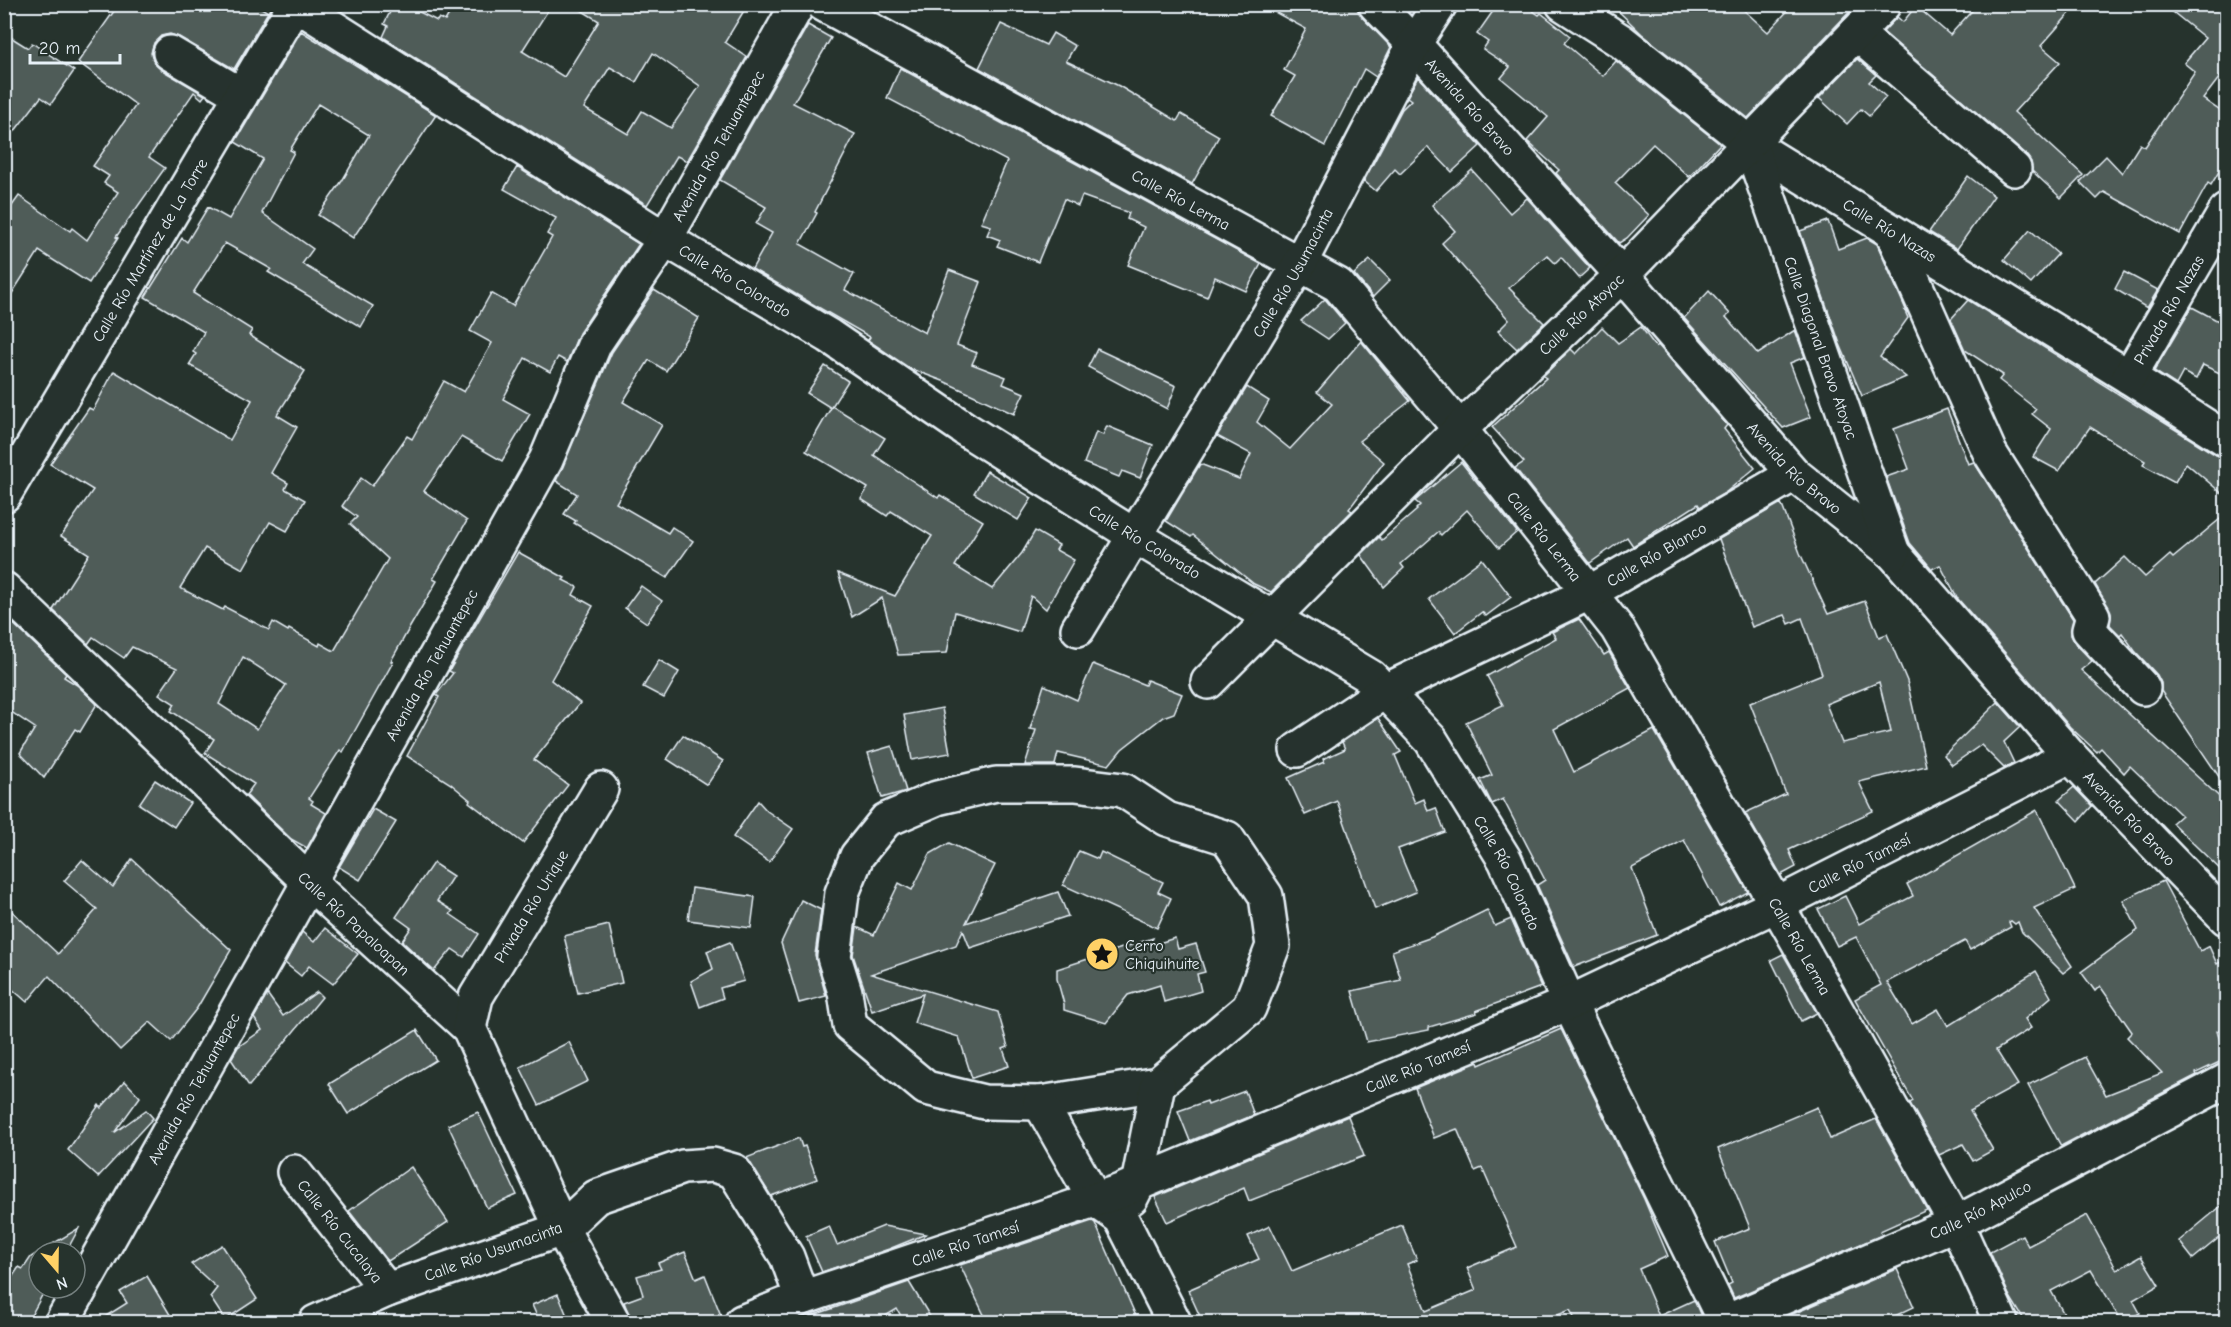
<svg xmlns="http://www.w3.org/2000/svg" width="2231" height="1327" viewBox="0 0 2231 1327" font-family="'Comic Neue',sans-serif">
  <style>
    .building { fill: #505c59; stroke: #e8f1f8; stroke-width: 1.5; fill-rule: evenodd }
    .lines { fill: none; stroke-linecap: round; stroke-linejoin: round }
    .minor-casing { stroke: #e8f1f8; stroke-width: 38 }
    .minor { stroke: #26332d; stroke-width: 33 }
    .labels { text-anchor: middle; stroke-width: 4.5; stroke-linejoin: round; paint-order: stroke }
    .street-label { font-size: 16px; fill: #e8f1f8; stroke: #26332d }
    .poi-label { font-size: 16px; fill: #e8f1f8; stroke: #26332d; text-anchor: start }
  </style>
  <rect width="100%" height="100%" fill="#26332d"/>
  <filter id="ink" filterUnits="userSpaceOnUse"><feTurbulence type="fractalNoise" baseFrequency=".0167" numOctaves="2"/><feDisplacementMap in="SourceGraphic" scale="12" xChannelSelector="R" yChannelSelector="G"/><feConvolveMatrix kernelMatrix="1 2 1 2 8 2 1 2 1" color-interpolation-filters="sRGB"/></filter>
  <g filter="url(#ink)">
    <g class="building">
      <polygon points="119,4 255,4 268,12 234,69 179,37 170,34 161,36 154,43 151,53 154,63 160,69 205,95 202,99 194,92 149,157 165,168 116,237 118,238 89,283 39,251 4,306 4,217 19,196 70,231 72,228 87,240 118,192 104,183 109,176 93,166 136,105 78,62"/>
      <path d="M394 4H404L437 21 439 18 445 21 455 4H552L522 51 564 77 599 21 571 4H748L725 42 747 57 687 161 677 156 647 205 383 37 388 26 384 24ZM653 53 700 86 671 128 642 111 628 134 584 108 610 67 636 82Z"/>
      <polygon points="1260,4 1357,4 1362,17 1391,47 1376,77 1364,69 1325,146 1271,116 1295,76 1284,70 1306,29"/>
      <polygon points="1498,4 1523,4 1539,15 1541,13 1570,36 1564,43 1603,76 1616,61 1720,144 1689,177 1653,144 1615,183 1649,215 1627,238 1619,243 1556,173 1559,170 1527,141 1548,117 1501,78 1510,67 1483,49 1488,42 1477,34"/>
      <polygon points="1611,4 1737,4 1768,32 1794,4 1857,4 1748,118 1642,34"/>
      <polygon points="1978,4 2078,4 2041,46 2060,62 2014,112 2083,175 2061,198 2032,171 2031,162 2026,155 1883,32 1897,17 1903,22 1916,6 1950,35"/>
      <polygon points="2163,4 2226,4 2226,69 2203,99 2226,115 2226,160 2211,185 2208,183 2180,234 2104,192 2097,199 2080,182 2106,156 2122,173 2140,144 2145,147 2195,72 2184,63 2205,38"/>
      <polygon points="1001,24 1046,45 1053,33 1075,46 1066,61 1119,86 1177,121 1181,114 1219,136 1192,184 979,68"/>
      <polygon points="808,25 831,38 793,103 855,134 815,212 817,213 800,244 854,274 845,290 925,333 949,270 981,282 957,345 977,353 972,364 1006,377 1003,384 1024,393 1014,414 943,381 911,369 868,340 870,337 752,269 772,233 756,224 766,207 720,180"/>
      <path d="M301 31 436 115 353 238 318 215 342 181 369 135 318 104 290 150 294 152 262 213 313 249 302 264 373 306 361 327 268 272 271 269 225 243 193 293 252 330 249 335 305 371 277 415 297 427 271 473 288 483 285 489 305 500 287 531 270 522 243 569 205 548 180 588 223 610 225 607 269 630 273 622 288 631 289 629 319 646 320 643 334 651 388 559 350 524 357 517 342 506 361 478 372 486 407 436 412 439 444 381 464 392 492 343 470 331 491 293 513 306 552 237 547 234 556 218 504 189 517 167 639 244 579 333 567 362 558 357 550 372 525 358 503 399 530 414 502 461 461 437 424 491 467 521 433 579 437 581 410 627 391 661 393 662 343 752 340 750 309 798 313 801 311 804 326 813 307 848 291 839 246 795 254 784 205 753 214 739 171 711 175 704 159 694 177 668 132 647 124 658 93 637 88 644 53 610 89 554 61 536 93 490 50 464 89 408 93 410 114 371 230 440 252 400 189 365 196 354 193 352 204 332 145 297 182 238 187 242 208 207 229 219 263 159 235 142ZM243 657 286 685 257 729 219 704Z"/>
      <polygon points="4,33 28,48 32,43 74,71 51,104 41,97 4,145"/>
      <polygon points="1857,59 1876,75 1869,82 1886,97 1869,116 1861,109 1847,124 1819,98"/>
      <polygon points="900,68 1261,264 1246,291 1215,277 1207,297 1128,265 1144,227 1127,219 1129,213 1082,196 1078,206 1064,199 1038,262 997,246 1000,240 987,235 991,226 981,223 1007,161 887,98"/>
      <polygon points="1418,77 1480,146 1452,172 1428,147 1400,174 1395,169 1376,191 1364,181 1402,109 1411,100 1407,97"/>
      <polygon points="1472,170 1510,213 1527,198 1590,268 1579,278 1561,257 1555,263 1547,255 1509,288 1544,323 1517,349 1498,331 1509,320 1442,243 1455,231 1432,205"/>
      <polygon points="1968,176 1994,196 1957,249 1929,232"/>
      <polygon points="1828,221 1838,249 1867,238 1877,244 1907,312 1905,311 1908,318 1880,357 1906,377 1862,396 1840,344 1800,231"/>
      <polygon points="2030,230 2058,254 2031,284 2004,260"/>
      <polygon points="1370,260 1390,280 1373,297 1354,274"/>
      <polygon points="2124,272 2158,290 2147,308 2115,289"/>
      <polygon points="654,290 699,318 666,371 649,360 623,402 662,425 616,503 668,533 672,527 693,541 667,578 574,523 576,521 564,514 577,494 556,481 612,352"/>
      <polygon points="1709,291 1730,314 1726,317 1758,354 1795,330 1805,357 1790,363 1811,417 1783,428 1684,318"/>
      <polygon points="1325,299 1345,323 1328,339 1301,321"/>
      <polygon points="1968,300 2216,455 2226,458 2226,497 2186,463 2175,482 2143,465 2145,461 2090,427 2059,471 2033,457 2051,429 2032,414 2036,409 1999,380 2003,375 1965,350 1951,319"/>
      <polygon points="2192,307 2226,325 2226,376 2203,365 2196,379 2183,372 2176,385 2154,371"/>
      <polygon points="1602,327 1618,343 1641,327 1656,347 1658,345 1727,425 1724,429 1755,468 1725,493 1700,507 1698,504 1633,546 1627,537 1590,563 1515,468 1524,462 1492,427 1546,378 1543,376 1571,349 1576,354"/>
      <polygon points="1361,341 1410,401 1359,441 1384,462 1349,509 1352,511 1271,592 1254,584 1193,535 1191,537 1166,521 1200,464 1239,479 1251,454 1217,436 1247,387 1269,401 1257,422 1290,449 1332,404 1317,392"/>
      <polygon points="1097,349 1176,386 1167,409 1088,367"/>
      <polygon points="825,366 848,381 831,408 807,393"/>
      <polygon points="832,406 885,438 874,455 938,498 940,495 983,521 955,566 992,589 1022,553 1035,531 1059,545 1056,550 1074,560 1046,609 1031,596 1020,632 955,612 947,653 898,655 882,598 852,617 838,573 895,596 932,536 891,511 887,516 861,499 868,488 806,451"/>
      <polygon points="1947,409 1968,464 1974,462 2073,619 2071,635 2075,643 2092,661 2081,670 2226,803 2226,875 2172,823 2181,815 2130,766 2124,773 2101,748 2097,752 2070,727 1958,599 1940,565 1932,569 1910,543 1886,477 1909,469 1894,429"/>
      <polygon points="1107,426 1153,445 1140,478 1122,471 1119,477 1084,463 1096,432 1103,435"/>
      <polygon points="1461,462 1517,532 1499,548 1467,510 1441,535 1438,532 1401,564 1404,568 1384,587 1361,555 1379,537 1382,540 1417,510 1416,509 1420,505 1415,501"/>
      <polygon points="987,471 1032,498 1018,520 974,493"/>
      <path d="M1781 503 1800 553 1828 614 1865 601 1879 637 1887 634 1907 681 1926 766 1859 782 1873 811 1789 850 1796 867 1781 875 1745 813 1786 794 1750 703 1822 674 1802 618 1789 624 1785 615 1752 627 1719 539ZM1879 682 1891 732 1842 743 1826 704Z"/>
      <polygon points="2226,514 2226,787 2161,691 2161,683 2157,675 2135,651 2122,633 2120,635 2110,625 2111,613 2095,584 2125,557 2145,577 2170,555 2173,558"/>
      <polygon points="518,552 565,578 563,580 577,587 573,595 593,606 551,680 580,703 534,760 568,785 523,843 469,802 470,800 451,784 407,756 439,697 436,695 453,673 449,671"/>
      <polygon points="1482,559 1511,597 1486,616 1482,612 1455,633 1429,599"/>
      <polygon points="641,586 662,601 647,623 625,608"/>
      <polygon points="4,615 66,674 64,677 77,685 97,704 80,732 75,729 44,778 20,753 35,728 4,707"/>
      <polygon points="1579,619 1604,655 1609,652 1630,688 1554,729 1574,772 1654,730 1748,892 1719,907 1684,840 1632,868 1657,935 1574,967 1537,885 1545,880 1503,799 1492,804 1480,780 1492,775 1466,722 1503,705 1487,676 1556,638 1552,632"/>
      <polygon points="659,660 679,672 664,698 643,687"/>
      <polygon points="1093,664 1145,685 1147,680 1182,694 1174,713 1163,717 1122,749 1109,765 1058,753 1055,765 1025,765 1036,730 1030,729 1044,685 1077,700"/>
      <polygon points="1998,702 2020,727 2004,742 2014,763 2004,768 1981,745 1952,765 1944,755"/>
      <polygon points="942,708 950,753 912,760 904,715"/>
      <polygon points="1378,718 1401,752 1395,755 1415,803 1424,799 1428,811 1436,808 1445,832 1398,849 1416,892 1375,909 1337,801 1305,815 1288,778 1324,762 1323,759 1345,749 1342,742"/>
      <polygon points="683,735 723,761 707,785 667,759"/>
      <polygon points="892,746 906,791 882,798 868,753"/>
      <polygon points="155,780 190,803 174,827 139,804"/>
      <polygon points="2074,787 2092,806 2079,821 2059,800"/>
      <polygon points="758,801 767,811 793,829 769,862 733,837"/>
      <polygon points="373,809 396,822 360,880 339,867"/>
      <polygon points="2037,810 2075,889 2034,908 2072,966 2063,973 2022,932 2018,922 2015,924 2011,921 2009,922 2011,927 1970,950 1965,941 1887,982 1912,1024 1938,1009 1948,1026 2036,971 2051,997 2025,1019 2031,1028 1996,1050 2018,1085 1970,1111 1993,1150 1973,1161 1963,1144 1939,1155 1910,1103 1913,1101 1855,999 1881,985 1856,937 1837,946 1818,909 1845,896 1859,924 1913,896 1907,884"/>
      <polygon points="949,843 995,865 966,923 1058,892 1068,916 970,948 963,930 956,945 871,974 998,1012 1008,1047 1003,1049 1009,1066 972,1078 959,1037 914,1023 923,994 872,1011 853,955 857,927 874,935 899,883 912,890 930,854"/>
      <polygon points="1079,851 1098,859 1101,852 1163,882 1158,892 1171,898 1157,928 1063,885"/>
      <polygon points="132,859 231,950 197,1008 171,1041 150,1022 120,1050 49,976 27,1002 4,982 4,904 58,954 97,909 64,881 82,860 113,887"/>
      <polygon points="433,863 453,876 437,901 453,911 450,914 479,934 464,957 452,949 434,971 402,941 411,928 396,917"/>
      <polygon points="2163,881 2200,951 2209,946 2217,964 2226,959 2226,1025 2217,1031 2226,1059 2196,1073 2197,1075 2061,1146 2028,1085 2085,1057 2106,1095 2162,1073 2127,1037 2132,1032 2100,986 2095,991 2081,972 2138,930 2123,900"/>
      <polygon points="692,888 755,897 751,928 688,920"/>
      <polygon points="801,900 821,910 815,955 826,996 799,1003 781,943"/>
      <polygon points="1487,910 1495,926 1511,919 1541,987 1476,1011 1477,1013 1429,1027 1429,1030 1367,1042 1352,991 1401,980 1392,951 1432,937"/>
      <polygon points="609,925 622,983 578,993 564,936"/>
      <polygon points="325,928 358,954 333,984 309,966 301,976 285,963 302,932 314,942"/>
      <polygon points="1153,938 1149,946 1175,938 1178,949 1196,944 1205,972 1197,974 1201,991 1164,1002 1160,985 1128,995 1106,1023 1064,1010 1064,1004 1057,979 1057,969"/>
      <polygon points="730,942 744,981 720,988 723,998 700,1007 691,981 713,969 707,951"/>
      <polygon points="1783,954 1817,1013 1801,1021 1771,960"/>
      <polygon points="317,992 322,997 249,1086 231,1059 238,1047 262,1030 254,1018 266,997 268,995 283,1016"/>
      <polygon points="1561,1029 1644,1199 1668,1256 1639,1269 1659,1316 1694,1300 1704,1323 1577,1323 1570,1310 1539,1323 1203,1323 1188,1290 1259,1259 1248,1236 1270,1226 1292,1271 1402,1225 1417,1260 1407,1264 1426,1311 1476,1290 1467,1268 1517,1247 1482,1168 1475,1171 1457,1129 1434,1138 1415,1088 1478,1062 1479,1065"/>
      <polygon points="417,1030 436,1060 348,1114 329,1084"/>
      <polygon points="569,1042 588,1081 539,1105 520,1067"/>
      <polygon points="125,1081 140,1097 114,1133 146,1110 153,1118 98,1177 68,1150 99,1105 101,1108"/>
      <polygon points="1245,1091 1254,1115 1190,1141 1178,1111 1207,1101 1208,1105"/>
      <polygon points="1817,1107 1830,1139 1876,1119 1927,1210 1880,1231 1882,1235 1734,1298 1728,1285 1732,1283 1715,1242 1750,1228 1718,1149"/>
      <polygon points="478,1112 517,1195 487,1208 448,1125"/>
      <polygon points="1348,1116 1364,1156 1249,1201 1244,1188 1167,1222 1155,1197"/>
      <polygon points="799,1138 802,1147 805,1146 817,1179 771,1196 746,1158"/>
      <polygon points="411,1167 448,1222 388,1261 349,1211"/>
      <polygon points="2226,1202 2226,1232 2193,1259 2179,1241"/>
      <polygon points="2087,1215 2117,1270 2141,1256 2159,1285 2133,1300 2140,1313 2123,1323 2091,1270 2051,1291 2069,1323 2026,1323 2009,1295 1990,1252 2022,1235 2028,1246"/>
      <polygon points="1092,1221 1095,1223 1139,1323 988,1323 960,1265"/>
      <polygon points="829,1226 837,1245 884,1226 926,1234 889,1249 822,1272 806,1236"/>
      <polygon points="79,1228 66,1252 39,1252 39,1288 46,1288 27,1323 4,1323 4,1289 19,1267 23,1269 31,1257"/>
      <polygon points="222,1245 257,1299 225,1320 210,1297 217,1288 191,1264"/>
      <polygon points="685,1252 696,1279 705,1275 724,1323 632,1323 624,1302 643,1295 637,1276 661,1269 658,1263"/>
      <polygon points="1897,1269 1914,1307 1880,1323 1772,1323"/>
      <polygon points="147,1276 175,1323 95,1323 127,1303 120,1292"/>
      <polygon points="909,1282 934,1323 905,1323 897,1309 874,1323 791,1323"/>
      <polygon points="558,1294 570,1323 540,1323 532,1305"/>
    </g>
    <g class="lines">
      <g class="minor-casing">
        <g id="minor">
          <path id="s1" d="M296 4 665 239 829 336 965 429 1135 536 1371 677 1431 740 1505 860 1569 1003 1725 1322"/>
          <path id="s2" d="M823 4 1338 285 1460 429 1617 628 1797 940 1956 1223 2001 1322"/>
          <path id="s3" d="M1375 4 1414 44 1622 275 1794 474 1893 553 2070 756 2226 918"/>
          <path id="s4" d="M1563 4 1621 41 1750 144 2129 377 2226 439"/>
          <polyline points="1856,33 2014,169"/>
          <polyline points="170,53 241,95"/>
          <path id="s5" d="M1750 144 1893 553"/>
          <polyline points="1892,232 1990,453 2093,616 2089,630 2143,688"/>
          <path id="s6" d="M2129 377 2226 211"/>
          <path id="s7" d="M4 495 295 4"/>
          <path id="s8" d="M4 589 310 883 469 1028 562 1229 613 1322"/>
          <path id="s9" d="M1078 629 1299 265 1414 44 1440 4"/>
          <path id="s10" d="M1208 682 1460 429 1622 275 1884 4"/>
          <path id="s11" d="M1297 750 1385 691 1589 593 1794 474"/>
          <polygon points="996,784 1075,784 1123,790 1167,819 1227,838 1266,896 1273,946 1249,1008 1158,1084 1040,1103 984,1102 926,1088 850,1025 845,992 834,957 842,893 857,856 886,820 937,798"/>
          <path id="s12" d="M469 1028 476 997 601 789"/>
          <polyline points="1040,1103 1095,1200 1121,1218 1174,1322"/>
          <path id="s13" d="M294 1172 387 1290"/>
          <polyline points="1131,1198 1138,1184 1158,1084"/>
          <path id="s14" d="M62 1322 546 460 595 343 665 239 798 4"/>
          <polyline points="316,1322 387,1290 562,1229 596,1197 683,1167 713,1165 734,1171 787,1257 802,1298"/>
          <path id="s15" d="M742 1322 802 1298 1118 1192 1569 1003 1776 905 2070 756"/>
          <path id="s16" d="M1726 1322 1956 1223 2226 1081"/>
        </g>
      </g>
      <use href="#minor" class="minor"/>
    </g>
  </g>
  <defs>
    <g id="sight-disc" transform="scale(1.725)"><circle r="9.5" fill="#ffd166" stroke="#26332d"/><path d="M0-6L1.8-2.2L6-1.7L2.9 1.2L3.7 5.4L0 3.3L-3.7 5.4L-2.9 1.2L-6-1.7L-1.8-2.2Z" fill="#111"/></g>
  </defs>
  <g fill-rule="evenodd">
    <use href="#sight-disc" x="1102" y="954"/>
  </g>
  <g class="labels">
    <g class="street-label">
      <text dy="6" stroke="none"><textPath href="#s3" startOffset="140">Avenida Río Bravo</textPath></text>
      <text dy="6" stroke="none"><textPath href="#s14" startOffset="1348">Avenida Río Tehuantepec</textPath></text>
      <text dy="6" stroke="none"><textPath href="#s2" startOffset="408">Calle Río Lerma</textPath></text>
      <text dy="6" stroke="none"><textPath href="#s4" startOffset="398">Calle Río Nazas</textPath></text>
      <text dy="6" stroke="none"><textPath href="#s7" startOffset="285">Calle Río Martínez de La Torre</textPath></text>
      <text dy="6" stroke="none"><textPath href="#s9" startOffset="416">Calle Río Usumacinta</textPath></text>
      <text dy="6" stroke="none"><textPath href="#s1" startOffset="519">Calle Río Colorado</textPath></text>
      <text dy="6" stroke="none"><textPath href="#s6" startOffset="78">Privada Río Nazas</textPath></text>
      <text dy="6" stroke="none"><textPath href="#s10" startOffset="524">Calle Río Atoyac</textPath></text>
      <text dy="6" stroke="none"><textPath href="#s5" startOffset="216">Calle Diagonal Bravo Atoyac</textPath></text>
      <text dy="6" stroke="none"><textPath href="#s3" startOffset="626">Avenida Río Bravo</textPath></text>
      <text dy="6" stroke="none"><textPath href="#s2" startOffset="912">Calle Río Lerma</textPath></text>
      <text dy="6" stroke="none"><textPath href="#s1" startOffset="1005">Calle Río Colorado</textPath></text>
      <text dy="6" stroke="none"><textPath href="#s11" startOffset="410">Calle Río Blanco</textPath></text>
      <text dy="6" stroke="none"><textPath href="#s14" startOffset="754">Avenida Río Tehuantepec</textPath></text>
      <text dy="6" stroke="none"><textPath href="#s3" startOffset="1112">Avenida Río Bravo</textPath></text>
      <text dy="6" stroke="none"><textPath href="#s15" startOffset="1209">Calle Río Tamesí</textPath></text>
      <text dy="6" stroke="none"><textPath href="#s1" startOffset="1509">Calle Río Colorado</textPath></text>
      <text dy="6" stroke="none"><textPath href="#s12" startOffset="138">Privada Río Urique</textPath></text>
      <text dy="6" stroke="none"><textPath href="#s8" startOffset="484">Calle Río Papaloapan</textPath></text>
      <text dy="6" stroke="none"><textPath href="#s2" startOffset="1396">Calle Río Lerma</textPath></text>
      <text dy="6" stroke="none"><textPath href="#s15" startOffset="723">Calle Río Tamesí</textPath></text>
      <text dy="6" stroke="none"><textPath href="#s14" startOffset="268">Avenida Río Tehuantepec</textPath></text>
      <text dy="6" stroke="none"><textPath href="#s16" startOffset="278">Calle Río Apulco</textPath></text>
      <text dy="6" stroke="none"><textPath href="#s13" startOffset="75">Calle Río Cucalaya</textPath></text>
      <text dy="6" stroke="none"><textPath href="#s15" startOffset="237">Calle Río Tamesí</textPath></text>
      <text transform="translate(493 1251) rotate(-20)" y="6">Calle Río Usumacinta</text>
    </g>
    <g class="poi-label">
      <text x="1125" y="951">Cerro<tspan x="1125" dy="18">Chiquihuite</tspan></text>
    </g>
  </g>
  <rect width="2231" height="1327" fill="none" stroke="#26332d" stroke-width="24"/>
  <rect x="12" y="12" width="2207" height="1303" fill="none" stroke="#e8f1f8" stroke-width="2" filter="url(#ink)"/>
  <g transform="translate(57 1270) rotate(160)"><circle r="28" fill="#26332d" stroke="#747f7e" stroke-width="1.5"/>
  <path d="M0-4.5L10 22L0 15L-10 22Z" fill="#ffd166"/>
  <text y="-9" font-size="16" font-weight="bold" text-anchor="middle" fill="#e8f1f8">N</text>
  </g>
  <path d="M30 54v9h90v-9" fill="none" stroke="#e8f1f8" stroke-width="3"/>
  <text x="39" y="54" font-size="18" fill="#e8f1f8" stroke="#26332d" stroke-width="4.5" paint-order="stroke">20 m</text>
</svg>
